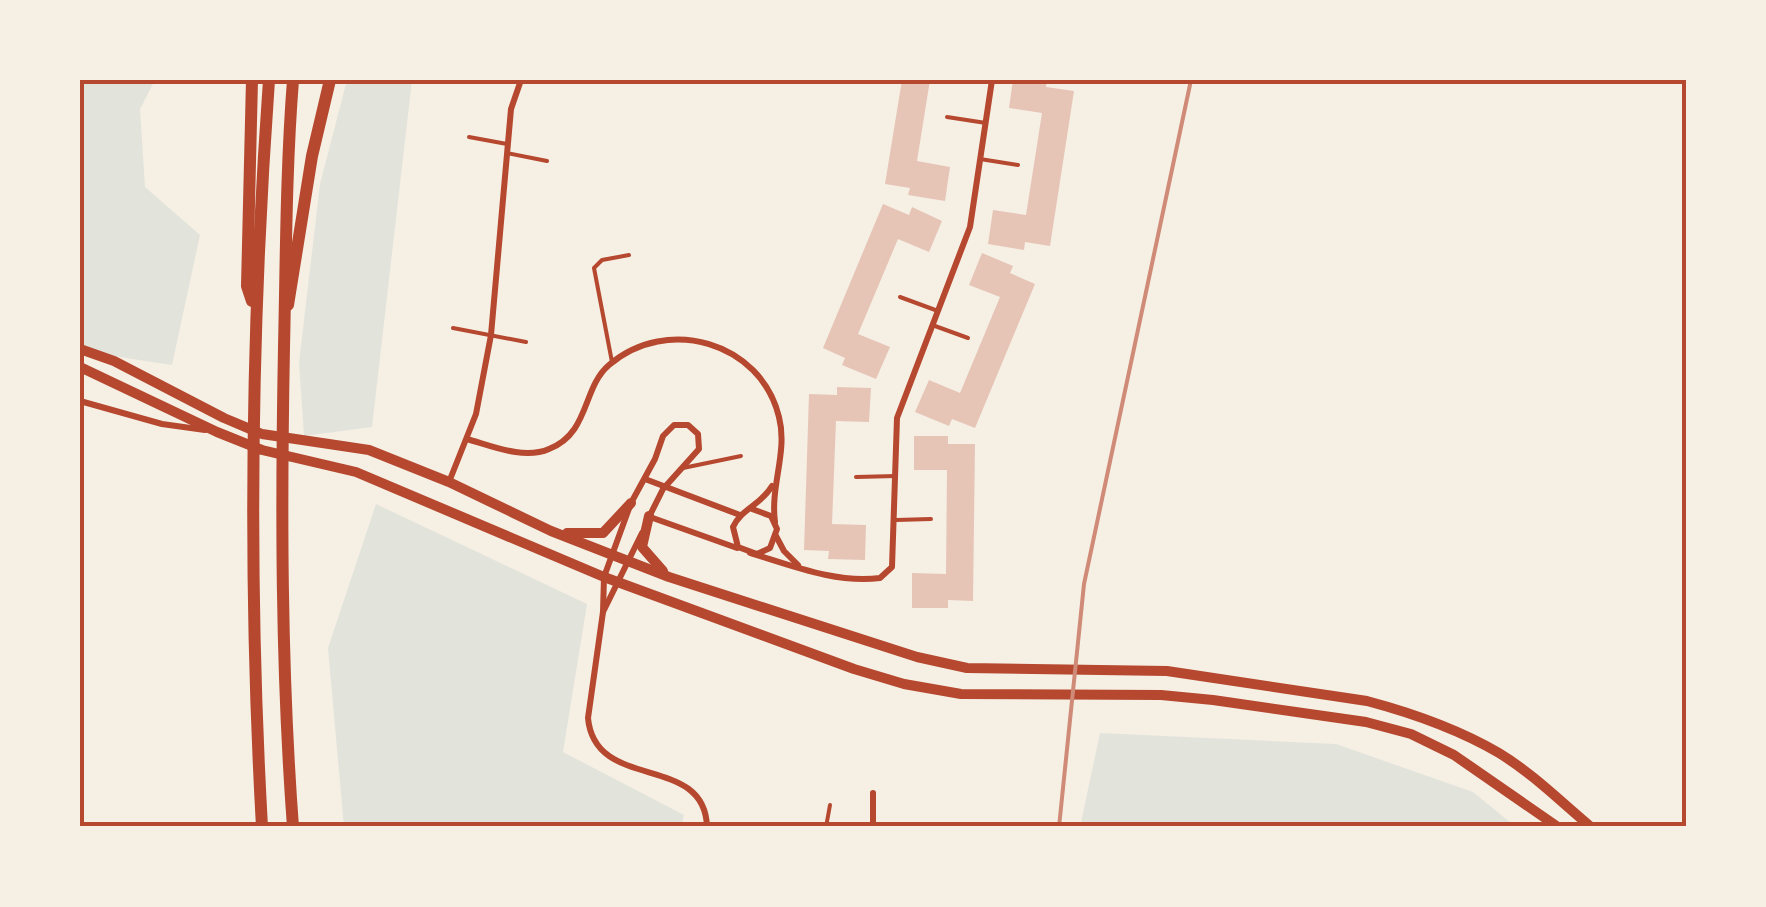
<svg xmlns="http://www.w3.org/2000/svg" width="1766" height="907" viewBox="0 0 1766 907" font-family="'Source Serif 4',serif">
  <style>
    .green { fill: #e2e4dc }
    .building { fill: #e6c5b7 }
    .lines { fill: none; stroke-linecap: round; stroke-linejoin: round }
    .service { stroke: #b5482f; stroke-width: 4 }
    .minor { stroke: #b5482f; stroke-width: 6 }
    .primary { stroke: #b5482f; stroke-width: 10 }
    .motorway { stroke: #b5482f; stroke-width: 12 }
    .rail { stroke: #cf8b77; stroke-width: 4 }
    .neatline { fill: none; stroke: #b5482f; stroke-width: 4 }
  </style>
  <rect width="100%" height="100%" fill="#f6efe4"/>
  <g class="green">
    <polygon points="80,80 155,80 140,109 145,187 200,235 172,365 80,351"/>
    <polygon points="347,80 412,80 372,427 304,436 299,363 320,184"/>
    <polygon points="376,504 587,604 563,752 684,815 681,827 344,827 328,648"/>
    <polygon points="1100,733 1336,744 1473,792 1516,827 1080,827"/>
  </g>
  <g class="building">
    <polygon points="902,80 930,80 917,161 950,167 945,201 908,195 910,188 885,184"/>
    <polygon points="1013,80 1047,80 1046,87 1074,91 1050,246 1025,242 1024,250 988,244 993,210 1026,215 1042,113 1009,108"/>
    <polygon points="883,204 909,215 912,207 942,221 929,252 898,239 858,334 890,347 876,379 842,365 845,358 823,348"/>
    <polygon points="982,253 1013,266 1010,273 1035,284 975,428 952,419 949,426 915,412 929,380 960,393 1000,297 969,285"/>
    <polygon points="837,387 871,388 869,422 836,421 832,524 866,525 865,560 828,559 829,551 804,550 809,394 837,395"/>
    <polygon points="914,436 948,436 948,444 975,444 973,601 948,600 948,608 912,608 912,573 946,574 947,470 914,470"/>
  </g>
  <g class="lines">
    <g class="service">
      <polyline points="947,117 986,123"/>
      <polyline points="469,137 507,144"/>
      <polyline points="507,153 547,161"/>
      <polyline points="980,159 1018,165"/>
      <polyline points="900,297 938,311"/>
      <polyline points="935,326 968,338"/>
      <polyline points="453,328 526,342"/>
      <polyline points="612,362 594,268 602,260 629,255"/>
      <polyline points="683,468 741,456"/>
      <polyline points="856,477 896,476"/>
      <polyline points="896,520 931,519"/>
      <polyline points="826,827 830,805"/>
    </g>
    <g class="minor">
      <polyline points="80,401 162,424 205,430"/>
      <path d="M467 439C492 446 524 460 549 449 590 433 582 388 609 365 667 315 761 342 779 417 788 452 770 486 775 522"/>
      <polyline points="645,479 740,515"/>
      <polyline points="449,482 476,414 491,335 511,109 521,80"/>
      <path d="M752 509 771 516 777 529 770 548 757 554 738 547 733 527C741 509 761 505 772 486"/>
      <path d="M649 517 663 489 699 449 698 434 688 425H674L663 436 655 459 631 503 604 577 603 612 588 718C595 793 705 752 707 827"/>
      <polyline points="650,517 737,548"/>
      <polyline points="776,536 784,551 798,565"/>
      <path d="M750 553C790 565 837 584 880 578L892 567 897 418 970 227 992 80"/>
      <polyline points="603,612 642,533"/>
      <polyline points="873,793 873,827"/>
    </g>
    <g class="primary">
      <path d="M80 349 114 361 224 418 262 434 369 450 449 482 551 531 669 577 917 657 967 668 1167 671 1367 701C1412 713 1458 729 1499 753 1532 773 1561 802 1591 827"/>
      <polyline points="80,367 217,432 262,450 356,472 604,577 854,669 904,684 961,694 1161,695 1213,700 1366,722 1411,734 1454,755 1558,827"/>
      <polyline points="649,516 642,547 663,571"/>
      <polyline points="567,533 603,533 631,503"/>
    </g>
    <g class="motorway">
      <polyline points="252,301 247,286 252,80"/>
      <polyline points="288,305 312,156 330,80"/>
      <path d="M262 827C248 578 251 329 269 80"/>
      <path d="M293 827C281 667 281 507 284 347 286 258 286 169 293 80"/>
    </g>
    <polyline class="rail" points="1059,827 1084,584 1191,80"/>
  </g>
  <rect width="1766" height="907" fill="none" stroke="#f6efe4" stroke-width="165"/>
  <rect x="82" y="82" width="1602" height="742" class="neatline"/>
</svg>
